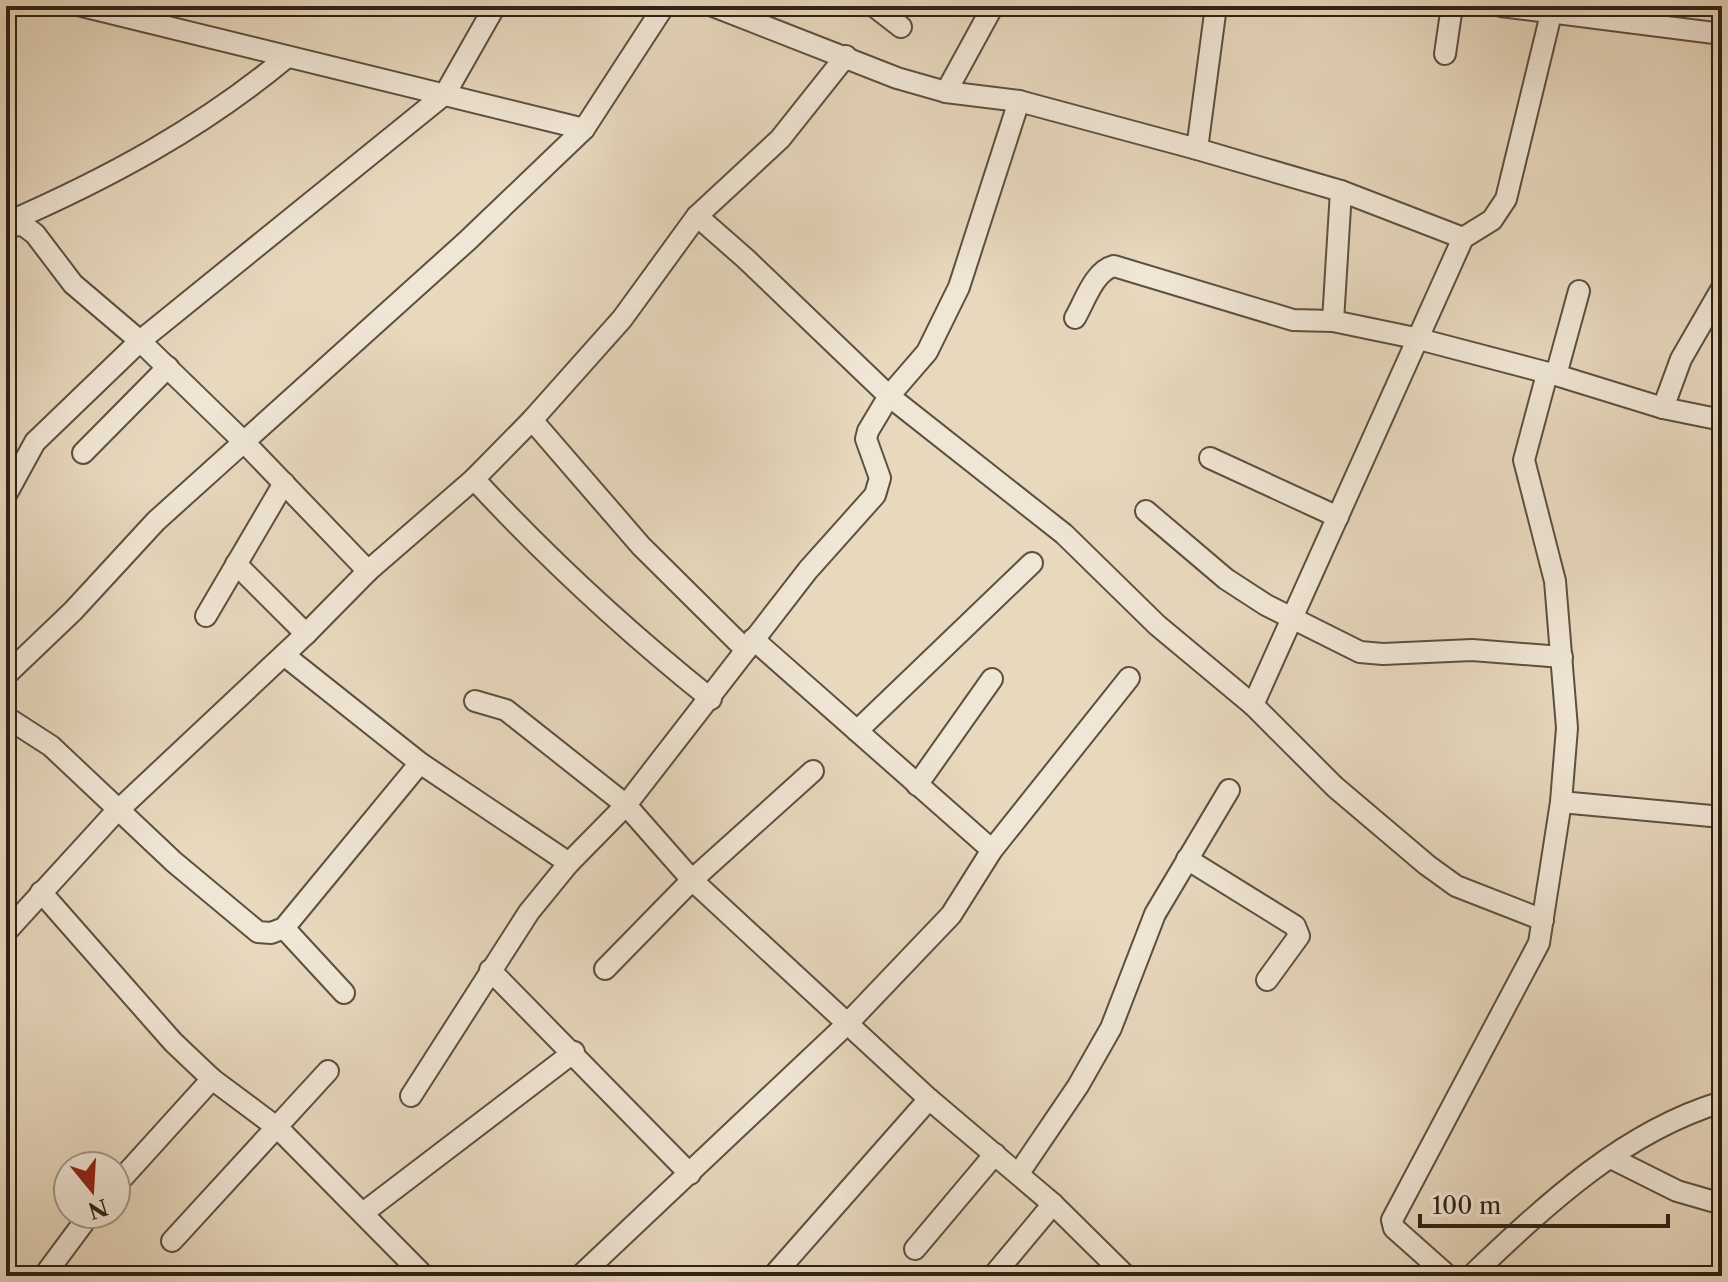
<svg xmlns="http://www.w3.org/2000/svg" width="1728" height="1282" viewBox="0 0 1728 1282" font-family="'Libre Caslon Text',serif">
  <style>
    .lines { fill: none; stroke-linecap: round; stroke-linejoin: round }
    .street-casing { stroke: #5d503f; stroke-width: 24 }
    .street { stroke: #f0e6d5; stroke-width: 20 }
  </style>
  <rect width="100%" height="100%" fill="#e8d8be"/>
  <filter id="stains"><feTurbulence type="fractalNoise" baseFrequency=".0025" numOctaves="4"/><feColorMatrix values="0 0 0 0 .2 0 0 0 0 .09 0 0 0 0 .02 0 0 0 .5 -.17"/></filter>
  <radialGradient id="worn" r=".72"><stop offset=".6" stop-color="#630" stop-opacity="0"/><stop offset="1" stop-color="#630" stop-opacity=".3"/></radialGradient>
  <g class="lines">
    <g class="street-casing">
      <g id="street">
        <polyline points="82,6 584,129"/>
        <polyline points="713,6 897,78 946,92 1019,101 1197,149 1341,191 1463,238"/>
        <polyline points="874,6 901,27"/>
        <polyline points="1501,6 1722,34"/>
        <polyline points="1445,54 1452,6"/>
        <polyline points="946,92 993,6"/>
        <polyline points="1197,149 1216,6"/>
        <polyline points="697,216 746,259 889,396 1064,534 1157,625 1253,705 1335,787 1427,865 1456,886 1543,920"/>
        <path d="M6 223C107 179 202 128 287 57"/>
        <polyline points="6,226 23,225 35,234 73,284 140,341 245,443 368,571"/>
        <path d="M1075 318C1085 301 1094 271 1114 266L1293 320 1333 321 1415 338 1556 375 1663 408 1722 420"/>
        <polyline points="1333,321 1341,191"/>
        <polyline points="1556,375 1579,291"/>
        <polyline points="1663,408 1681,359 1722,288"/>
        <polyline points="532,420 641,546 746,650"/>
        <polyline points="83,453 168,367"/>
        <polyline points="1210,458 1338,517"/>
        <path d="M474 479C548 559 626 631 711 699"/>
        <polyline points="6,495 35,442 140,341 445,94 495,6"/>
        <polyline points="1146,511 1226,579 1266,605 1360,652 1383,654 1472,650 1562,657"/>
        <polyline points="236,564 306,634"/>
        <polyline points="206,616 284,483"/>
        <polyline points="753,639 992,850"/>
        <polyline points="284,655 420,763 569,863"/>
        <polyline points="6,675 73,611 156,521 467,241 584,129 664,6"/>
        <polyline points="475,701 506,710 626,805 692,880 929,1099 1053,1204 1126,1276"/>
        <polyline points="1253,705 1463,238 1492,220 1506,199 1551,14"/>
        <polyline points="6,717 51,746 174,862 258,932 271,933 284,928 420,763"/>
        <polyline points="857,731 1032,563"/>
        <polyline points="917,785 992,679"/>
        <polyline points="1561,802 1722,817"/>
        <polyline points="1187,859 1295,926 1299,936 1267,980"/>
        <polyline points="41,892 173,1042 212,1079 279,1129 424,1276"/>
        <polyline points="284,928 344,993"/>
        <polyline points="6,932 111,817 306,634 368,571 474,479 532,420 622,319 697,216 780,139 846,56"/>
        <polyline points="605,969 692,880 813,771"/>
        <polyline points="490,970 690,1174"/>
        <polyline points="411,1096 529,912 569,863 626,805 808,570 875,495 880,478 866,439 868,431 889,396 927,352 959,287 1019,101"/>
        <polyline points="1611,1158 1677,1191 1722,1204"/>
        <polyline points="1019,1173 1078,1086 1111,1028 1155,914 1229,790"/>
        <polyline points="116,1185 212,1079"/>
        <polyline points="363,1213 574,1052"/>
        <polyline points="172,1241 328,1071"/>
        <polyline points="915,1249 995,1154"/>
        <polyline points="44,1276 90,1214"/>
        <polyline points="580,1276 847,1024 951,915 992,850 1129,678"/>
        <polyline points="773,1276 929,1099"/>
        <polyline points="993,1276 1053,1204"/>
        <polyline points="1448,1276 1394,1228 1392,1220 1539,943 1561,802 1567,728 1555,581 1524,460 1547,374"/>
        <path d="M1471 1276C1545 1206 1622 1132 1722 1102"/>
      </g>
    </g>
    <use href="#street" class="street"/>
  </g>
  <rect width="1728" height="1282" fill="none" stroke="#e8d8be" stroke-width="32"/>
  <rect x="8" y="8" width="1712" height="1266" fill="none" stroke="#2f2215" stroke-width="4"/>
  <rect x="16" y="16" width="1696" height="1250" fill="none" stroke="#2f2215" stroke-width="2"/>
  <g transform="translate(92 1190) rotate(162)"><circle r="38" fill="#f0e6d5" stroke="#a39888" stroke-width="2"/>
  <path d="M0-6L14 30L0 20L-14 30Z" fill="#8f2418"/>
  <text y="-12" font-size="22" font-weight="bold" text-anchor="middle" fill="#2f2215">N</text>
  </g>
  <path d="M1420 1214v12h248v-12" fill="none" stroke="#2f2215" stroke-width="4"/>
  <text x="1432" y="1214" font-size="24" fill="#2f2215" stroke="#f0e6d5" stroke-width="6" paint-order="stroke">100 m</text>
  <rect width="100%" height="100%" filter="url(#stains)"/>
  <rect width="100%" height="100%" fill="url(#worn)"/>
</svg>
